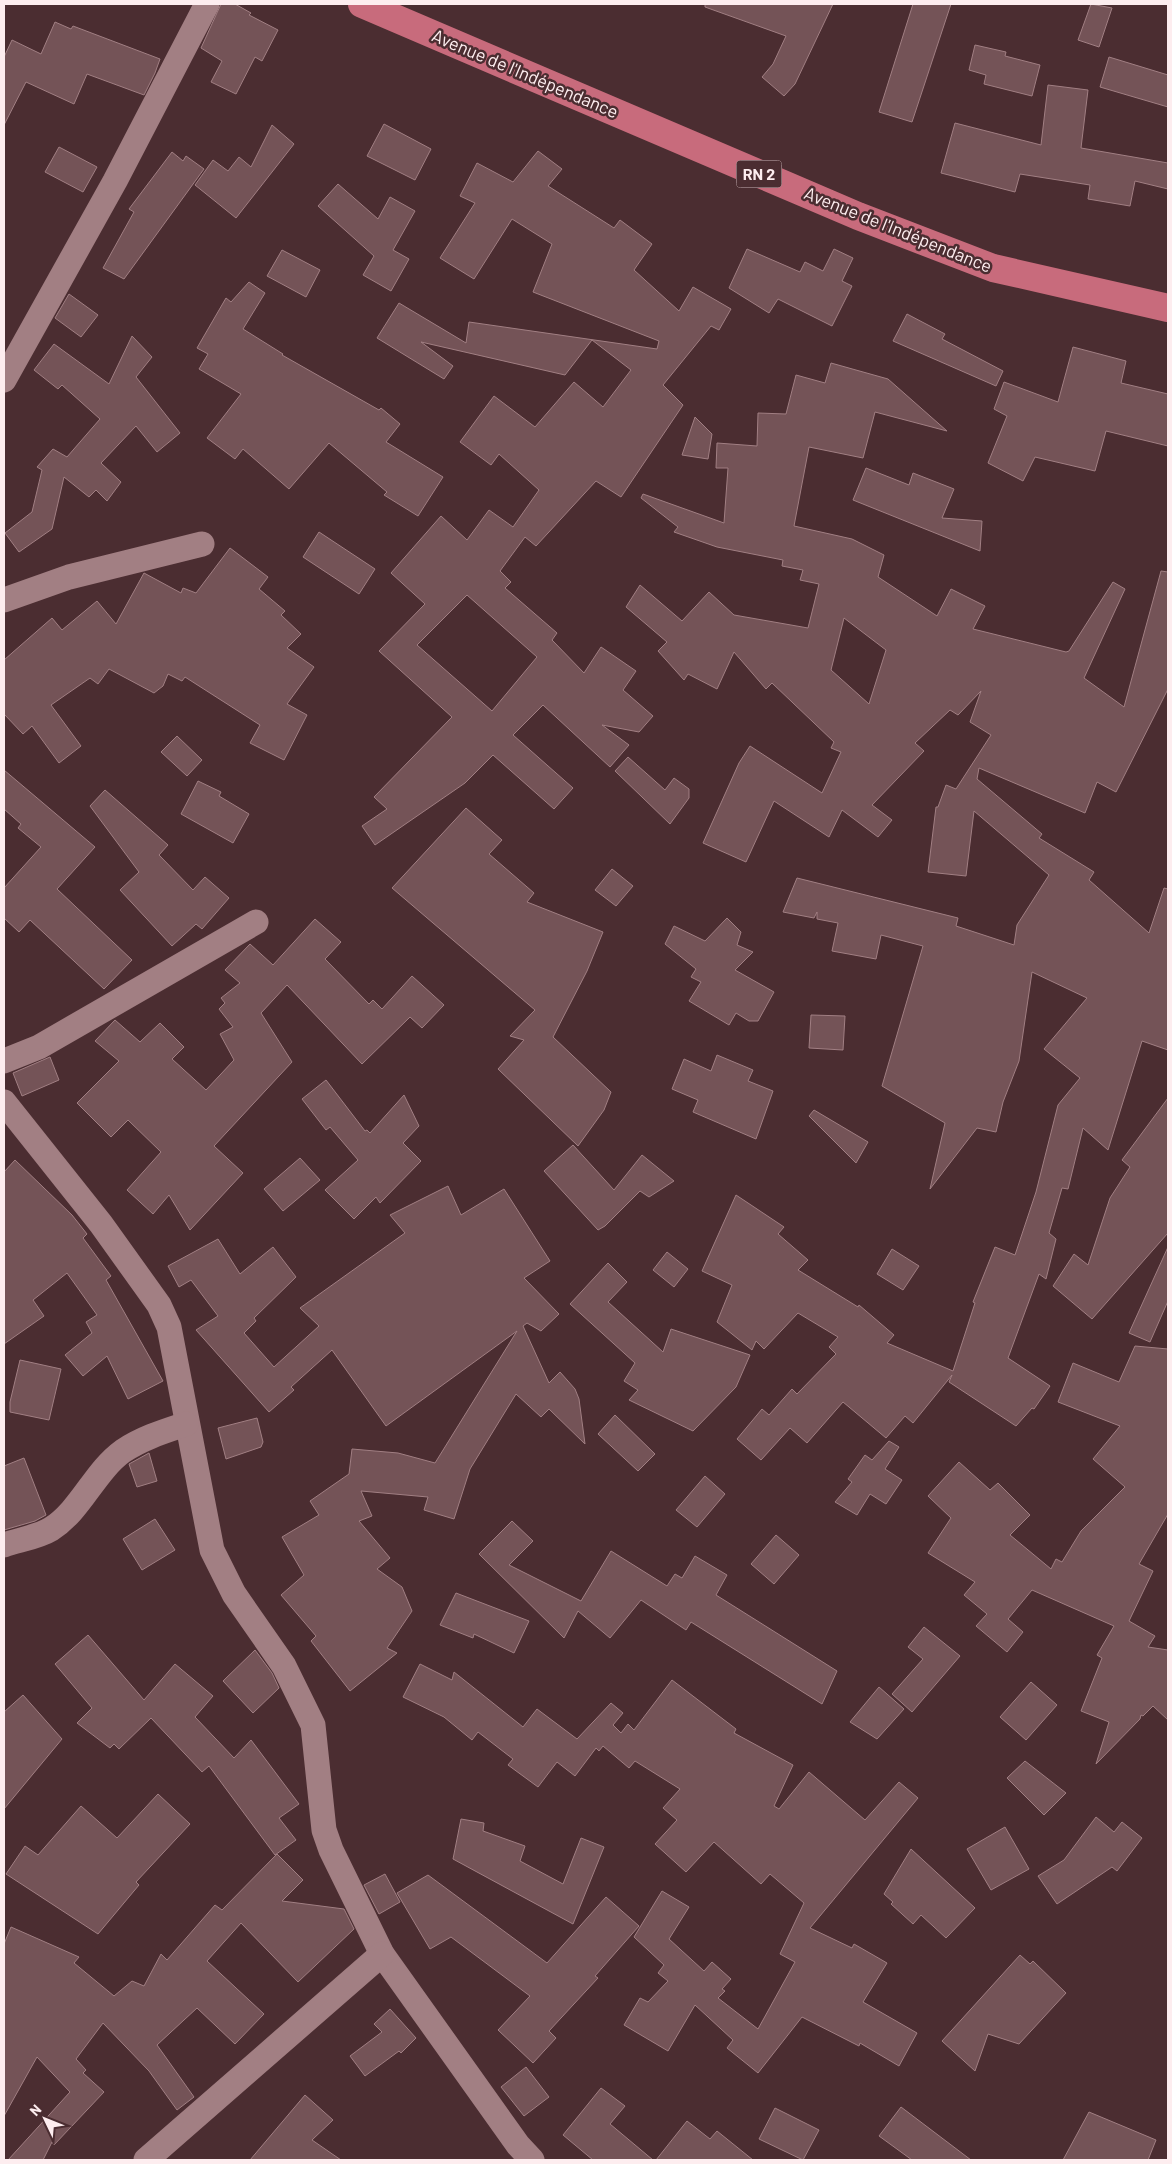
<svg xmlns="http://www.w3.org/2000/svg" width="1172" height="2164" viewBox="0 0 1172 2164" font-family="Barlow,sans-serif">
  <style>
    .building { fill: #745357; stroke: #a17f83; fill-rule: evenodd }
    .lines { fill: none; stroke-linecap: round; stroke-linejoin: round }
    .street { stroke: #a27f83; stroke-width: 25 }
    .primary { stroke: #c86b7c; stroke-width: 28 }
    .labels { text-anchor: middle; stroke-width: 5; stroke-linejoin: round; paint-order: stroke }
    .shield { fill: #4b2d31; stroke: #c8b3b6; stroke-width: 1 }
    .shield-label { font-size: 16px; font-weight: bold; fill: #fdedef }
    .street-label { font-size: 18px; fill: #fdedef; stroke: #4b2d31 }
  </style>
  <rect width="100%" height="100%" fill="#4b2d31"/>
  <g class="building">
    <polygon points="221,4 235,4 251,13 249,15 278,30 262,61 255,57 236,94 211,82 222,61 201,48"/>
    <polygon points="705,4 833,4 795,84 784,96 762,77 773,64 786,36 705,7"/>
    <polygon points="913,4 951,4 912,122 879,112"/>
    <polygon points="1091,4 1112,8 1099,47 1078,40"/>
    <polygon points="55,22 71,29 73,26 160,59 155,73 144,95 87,74 74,104 26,82 4,125 4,57 12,40 41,54"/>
    <polygon points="975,45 1006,52 1005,56 1040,65 1032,96 984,84 986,75 969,70"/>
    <polygon points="1109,57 1168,75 1168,107 1100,87"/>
    <polygon points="1048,85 1088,90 1081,148 1168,163 1168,189 1135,181 1130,206 1088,199 1090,185 1020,174 1015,192 941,173 955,123 1041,145"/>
    <polygon points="384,124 431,149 415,180 367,156"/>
    <polygon points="272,125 294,144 236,218 195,185 213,160 228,171 239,157 251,167"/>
    <polygon points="59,147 97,167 83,192 45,172"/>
    <path d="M538 151 562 169 548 186 614 228 620 220 652 244 634 270 679 311 693 287 731 309 719 330 711 326 663 385 683 405 621 497 596 481 536 546 525 537 500 571 511 582 505 588 557 633 552 640 584 673 601 647 636 671 623 690 653 716 639 732 602 725 629 745 610 767 543 705 513 735 573 788 554 809 493 755 465 783 375 845 362 826 387 809 374 797 452 717 379 651 425 604 391 573 441 516 467 540 489 510 513 527 539 490 499 454 491 465 460 442 494 396 535 427 574 382 603 407 631 370 592 340 565 375 421 342 453 366 444 379 377 338 399 303 466 343 469 322 657 349 659 341 533 292 552 244 512 219 474 279 440 258 475 203 460 196 477 163 513 182ZM467 595 537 657 492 711 417 645Z"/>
    <polygon points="172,152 183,161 186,156 204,169 124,279 103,268 134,212 129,209"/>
    <polygon points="338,184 378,219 390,197 415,211 393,250 409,259 391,291 363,275 374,256 318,206"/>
    <polygon points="747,249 800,272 805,262 823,271 834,249 853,258 842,281 852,286 832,326 778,299 769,313 729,288"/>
    <polygon points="282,250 320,270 306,297 267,276"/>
    <polygon points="249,282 265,293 243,329 283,354 282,355 379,410 381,408 400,424 386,442 443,477 418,516 384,495 387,492 329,443 289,489 243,449 235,459 207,438 241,394 199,369 208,354 197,348 226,298 231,302"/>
    <polygon points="69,294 98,315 81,337 55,318"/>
    <polygon points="907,314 945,334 942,339 1003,371 996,386 893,341"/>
    <polygon points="132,336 152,357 136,377 180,433 157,452 136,426 101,463 121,482 107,501 96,490 89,497 64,477 52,529 19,552 5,533 32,512 42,470 37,467 53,449 67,457 100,419 62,385 58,389 34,370 54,344 109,384"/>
    <polygon points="1073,347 1126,361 1121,383 1168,394 1168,446 1106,431 1095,471 1035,457 1023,481 988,463 1007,416 994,409 1004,382 1058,402"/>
    <path d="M831 363 888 379 947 431 875 412 863 458 809 447 794 526 852 539 884 555 878 577 937 616 951 589 985 606 973 629 1066 652 1069 651 1113 582 1125 589 1084 678 1124 707 1161 571 1168 572V689L1116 792 1097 782 1085 813 979 768 977 779 1042 834 1039 838 1094 872 1089 880 1149 933 1164 888 1168 889V1050L1142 1041 1108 1150 1083 1128 1068 1189 1062 1188 1049 1233 1056 1239 1046 1279 1039 1274 1008 1358 1050 1386 1034 1409 1032 1408 1016 1426 949 1382 952 1375 913 1423 905 1416 886 1438 843 1402 807 1443 790 1428 761 1460 737 1439 762 1409 769 1415 792 1389 797 1394 836 1354 829 1347 838 1337 798 1313 764 1349 756 1341 752 1350 717 1322 732 1285 702 1271 736 1195 784 1227 778 1234 808 1260 798 1270 858 1307 859 1305 894 1335 887 1343 953 1371 975 1303 973 1302 995 1247 1015 1255 1036 1192 1058 1105 1080 1078 1044 1049 1087 998 1032 972 1019 1061 1003 1102 996 1132 977 1128 930 1189 945 1123 882 1086 923 946 881 935 876 959 832 951 838 923 817 919V912L814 918 783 912 797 878 958 918 956 926 1014 945 1017 925 1049 875 974 811 966 876 928 872 936 807H938L946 785 956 789 991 735 970 722 981 691 958 715 950 710 915 743 924 751 872 805 892 820 878 837 842 810 829 837 774 801 746 862 703 843 739 763 750 746 822 793 841 752 831 748 834 742 772 683 766 689 734 652 717 689 688 674 684 680 658 651 667 642 626 607 640 585 682 621 709 592 734 615 808 628 819 584 800 580 803 570 782 566 783 560 717 547 674 532 678 527 641 498 643 494 724 523 728 468H716L717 443 757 446 758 413 786 414 796 375 825 383ZM844 618 886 650 869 704 831 670Z"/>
    <polygon points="695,417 712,434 708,459 682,455"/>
    <polygon points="866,468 909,485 913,473 954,489 942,518 982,521 980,551 853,500"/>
    <polygon points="319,532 375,569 359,594 303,557"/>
    <polygon points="230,548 268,577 259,589 285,611 281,615 301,634 287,648 314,667 287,704 307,715 284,760 250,743 260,725 185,677 182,681 168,674 163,686 154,693 109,669 98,684 90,678 51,705 81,746 59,763 32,726 23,734 4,714 4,660 52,618 62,630 97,601 116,624 144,573 181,593 183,588 196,593"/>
    <polygon points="177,736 202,760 187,776 161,752"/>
    <polygon points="628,757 665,790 674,778 689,789 689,798 670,824 615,771"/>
    <polygon points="4,770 95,847 57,889 132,960 104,989 30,920 19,932 4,918 4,888 41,847 18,828 21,824 4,809"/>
    <polygon points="198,781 221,792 219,796 249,814 233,843 181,814"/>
    <polygon points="105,790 168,845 159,855 193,890 205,877 229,898 202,929 196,924 172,946 120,890 139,872 90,806"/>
    <polygon points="466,808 502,840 489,854 534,893 527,902 603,932 587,971 553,1037 611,1092 604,1110 578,1146 498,1069 524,1040 510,1036 535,1010 392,888"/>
    <polygon points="612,869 633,886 616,906 595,890"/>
    <polygon points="727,918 741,932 737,945 753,952 735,970 774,992 758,1021 749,1021 736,1013 729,1025 689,1001 701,982 691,977 696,969 665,944 674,926 705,941"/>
    <polygon points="315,919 341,942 325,959 369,1004 373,1000 382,1009 412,976 444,1005 422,1028 410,1017 362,1064 287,985 261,1013 292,1062 214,1146 243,1173 190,1230 169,1195 153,1214 127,1190 161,1152 128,1120 111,1137 77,1103 119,1061 95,1041 115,1020 140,1042 160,1023 184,1047 172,1059 206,1090 234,1060 220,1034 233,1027 219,1009 225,1003 221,998 240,983 225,970 250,944 273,965"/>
    <polygon points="811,1015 845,1016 843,1050 809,1048"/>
    <polygon points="717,1055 753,1070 748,1081 773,1091 756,1139 693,1112 698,1100 672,1089 684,1059 711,1071"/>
    <polygon points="50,1057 59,1080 22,1096 13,1073"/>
    <polygon points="326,1080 365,1131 367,1130 370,1133 404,1095 419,1126 403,1143 421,1161 380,1203 376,1197 354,1219 325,1190 358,1160 330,1127 326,1130 302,1099"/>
    <polygon points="1168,1098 1168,1233 1092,1319 1053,1286 1074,1254 1088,1265 1110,1198 1130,1167 1122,1160"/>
    <polygon points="814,1110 868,1142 856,1163 809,1116"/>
    <polygon points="573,1145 614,1190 642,1155 674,1181 649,1197 640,1191 605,1226 598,1230 544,1171"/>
    <polygon points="300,1158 320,1180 283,1211 264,1189"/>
    <polygon points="15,1160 72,1215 87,1234 83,1238 111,1276 106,1280 163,1381 128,1399 107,1356 83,1376 65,1355 92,1333 86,1322 97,1315 67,1273 33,1300 44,1316 4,1344 4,1172"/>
    <polygon points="448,1186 461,1215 504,1189 550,1261 524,1278 559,1314 541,1331 527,1323 523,1326 549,1383 560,1372 575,1389 579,1399 585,1444 549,1409 541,1417 516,1394 470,1469 454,1519 424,1510 428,1497 361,1491 372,1516 359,1521 390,1558 377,1569 402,1587 412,1611 387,1648 397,1653 350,1691 311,1641 316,1636 281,1595 304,1575 282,1537 319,1515 310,1501 349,1474 352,1449 398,1453 435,1463 517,1331 386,1426 332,1350 291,1387 294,1390 269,1412 196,1330 218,1316 191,1280 179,1287 168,1266 218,1239 240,1274 273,1247 296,1277 254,1318 256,1321 244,1333 274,1367 319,1326 300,1308 405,1233 390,1215"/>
    <polygon points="1168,1247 1168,1301 1150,1342 1129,1333"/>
    <polygon points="892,1249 919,1266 903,1290 877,1274"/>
    <polygon points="667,1252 688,1269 674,1287 653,1270"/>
    <polygon points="608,1263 627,1282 608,1302 663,1352 671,1329 750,1355 736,1387 693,1431 629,1400 638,1390 624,1381 635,1363 570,1304"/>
    <polygon points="1135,1346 1168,1349 1168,1514 1139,1564 1153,1571 1129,1621 1155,1636 1148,1647 1168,1650 1168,1720 1153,1706 1143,1716 1141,1715 1140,1719 1096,1764 1109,1722 1081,1711 1102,1658 1097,1655 1114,1626 1032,1590 1008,1619 1023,1632 1007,1652 976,1626 987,1614 964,1595 975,1582 928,1553 951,1518 928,1496 959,1462 990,1490 998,1483 1030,1515 1010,1535 1051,1569 1056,1559 1062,1562 1081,1531 1125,1487 1093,1459 1120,1426 1058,1402 1073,1363 1119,1382"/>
    <polygon points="20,1360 61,1369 49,1420 10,1412 10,1402"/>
    <polygon points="615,1415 655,1454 638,1471 598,1434"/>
    <polygon points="257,1418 263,1442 261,1447 226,1459 218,1428"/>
    <polygon points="889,1441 899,1447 885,1469 902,1480 886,1504 870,1494 857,1515 835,1502 852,1482 848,1479 865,1455 872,1460"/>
    <polygon points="149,1453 157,1481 137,1487 129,1464"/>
    <polygon points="24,1458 46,1515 35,1521 4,1530 4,1466"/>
    <polygon points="705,1476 725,1494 697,1527 676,1510"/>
    <polygon points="155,1519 175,1550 142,1570 123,1539"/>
    <polygon points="512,1521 533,1541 509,1565 581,1601 611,1551 667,1586 675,1574 682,1578 695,1556 727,1575 716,1595 837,1671 822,1704 691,1622 686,1630 641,1600 610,1638 578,1611 564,1638 479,1554"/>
    <polygon points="776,1535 799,1555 774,1584 751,1564"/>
    <polygon points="456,1593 529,1621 514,1653 474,1634 473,1638 440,1625"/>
    <polygon points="924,1627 960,1656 912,1712 892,1694 923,1659 908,1647"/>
    <polygon points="88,1635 144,1700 175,1664 213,1696 195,1717 234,1758 251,1740 299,1804 279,1818 296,1840 275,1855 209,1766 202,1772 151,1718 119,1749 114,1744 110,1748 77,1723 92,1708 55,1664"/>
    <polygon points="255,1650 272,1673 279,1688 253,1713 223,1681"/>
    <polygon points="420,1664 452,1680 454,1672 523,1727 537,1709 577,1739 611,1703 623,1713 613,1725 621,1733 628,1724 634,1730 672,1680 736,1729 734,1733 793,1765 774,1806 779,1809 809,1772 865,1820 899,1782 918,1798 810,1928 852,1948 854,1944 887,1963 863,2002 917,2033 899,2066 860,2043 859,2046 802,2017 758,2073 727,2048 733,2040 695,2005 668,2051 624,2025 640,1998 648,2002 668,1981 658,1973 664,1965 634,1937 662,1891 689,1907 669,1939 704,1971 712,1962 731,1979 722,1989 725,1991 718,1998 758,2029 795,1962 780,1954 804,1903 770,1874 761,1884 714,1842 686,1872 655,1844 677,1820 663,1808 680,1789 635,1761 629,1768 603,1746 599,1751 596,1748 575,1776 557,1762 538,1787 508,1765 513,1759 478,1732 472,1740 444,1717 403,1697"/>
    <polygon points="1031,1682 1057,1705 1026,1740 1000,1717"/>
    <polygon points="879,1687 904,1709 877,1739 850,1722"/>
    <polygon points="23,1695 62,1739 4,1809 4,1712"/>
    <polygon points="1025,1761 1066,1793 1044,1815 1007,1778"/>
    <polygon points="158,1794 190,1824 136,1882 139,1885 98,1934 6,1874 25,1846 38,1855 81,1806 117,1838"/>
    <polygon points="1096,1817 1114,1832 1122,1822 1142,1838 1117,1871 1112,1867 1057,1904 1038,1876 1064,1860"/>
    <polygon points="461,1819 484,1823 483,1831 525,1846 520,1861 563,1884 581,1838 604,1847 573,1924 453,1859"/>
    <polygon points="1005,1827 1029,1869 991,1890 967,1849"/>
    <polygon points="911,1849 975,1908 946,1938 921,1915 913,1924 891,1904 893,1902 884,1894"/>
    <polygon points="277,1854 303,1880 282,1901 344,1909 354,1929 298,1982 241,1923 207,1961 264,2014 235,2044 197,2008 157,2045 194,2097 177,2110 149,2071 103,2023 76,2059 86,2070 83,2073 104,2092 54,2145 52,2142 43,2160 8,2160 70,2092 37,2057 4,2116 4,1944 11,1927 79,1957 74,1963 114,1996 132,1981 144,1986 161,1954 167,1960 215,1905 222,1910"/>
    <polygon points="385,1874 400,1902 379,1914 364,1885"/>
    <polygon points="428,1875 547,1963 606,1897 639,1926 595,1976 598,1978 549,2031 556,2038 533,2063 498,2030 530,1996 451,1937 430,1949 397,1893"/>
    <polygon points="1020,1955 1030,1964 1033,1961 1066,1993 1019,2044 988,2034 975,2071 942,2041"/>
    <polygon points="390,2009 416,2038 401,2053 399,2051 365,2076 350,2056 382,2032 374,2024"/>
    <polygon points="526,2067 549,2097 524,2116 501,2087"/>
    <polygon points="601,2088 625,2106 610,2124 653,2160 593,2160 563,2135"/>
    <polygon points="305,2095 333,2120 312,2140 341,2160 250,2160"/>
    <polygon points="901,2107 971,2160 912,2160 879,2136"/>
    <polygon points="775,2108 819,2130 803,2160 759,2139"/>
    <polygon points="1089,2112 1156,2140 1148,2160 1063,2160"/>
    <polygon points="687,2121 710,2139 717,2131 753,2160 656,2160"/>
  </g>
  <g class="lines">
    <g class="street">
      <polyline points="4,380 115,181 207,4"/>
      <polyline points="4,600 69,577 202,544"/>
      <polyline points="4,1061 39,1047 256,922"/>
      <polyline points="4,1102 101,1224 159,1305 169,1327 212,1550 234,1594 284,1666 313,1725 324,1830 331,1850 382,1954 518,2145 532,2160"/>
      <path d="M4 1545C18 1540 38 1537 51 1529 81 1510 94 1472 123 1451 142 1438 165 1431 186 1424"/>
      <polyline points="146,2160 382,1954"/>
    </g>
    <polyline class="primary" points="362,4 858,216 993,268 1168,308"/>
  </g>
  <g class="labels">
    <rect class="shield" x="736.5" y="160.5" width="45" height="27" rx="4"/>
    <g class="shield-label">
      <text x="759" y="180">RN 2</text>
    </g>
    <g class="street-label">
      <text transform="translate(525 74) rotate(23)" y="6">Avenue de l'Indépendance</text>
      <text transform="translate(898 230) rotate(22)" y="6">Avenue de l'Indépendance</text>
    </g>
  </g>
  <rect width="1172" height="2164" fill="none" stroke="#fdedef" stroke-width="10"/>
  <g transform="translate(45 2119) rotate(313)" stroke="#4b2d31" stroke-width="4" paint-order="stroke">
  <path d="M0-4L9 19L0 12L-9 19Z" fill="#fdedef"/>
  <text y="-8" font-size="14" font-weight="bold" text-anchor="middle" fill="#fdedef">N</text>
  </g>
</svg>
